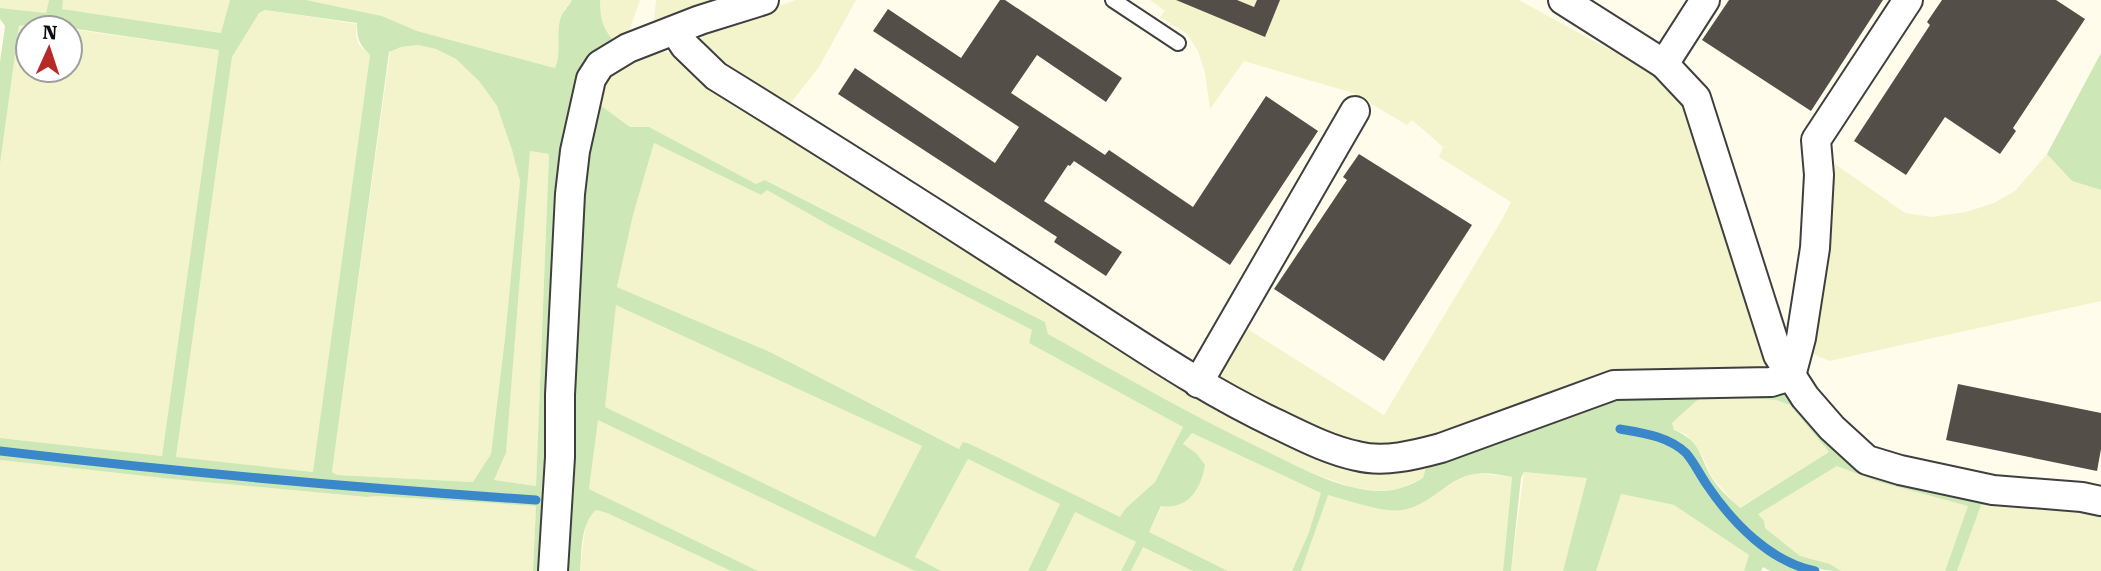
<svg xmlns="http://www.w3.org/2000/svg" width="2101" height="571" viewBox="0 0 2101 571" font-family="'Roboto Serif',serif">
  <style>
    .farmland { fill: #f3f3cc }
    .green { fill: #cde8b6; fill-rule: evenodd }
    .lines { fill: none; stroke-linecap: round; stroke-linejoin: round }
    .stream { stroke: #3a87ca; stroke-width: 9 }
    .building { fill: #544e48 }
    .service-casing { stroke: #3f3f3f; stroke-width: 18 }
    .minor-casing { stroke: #3f3f3f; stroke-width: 32 }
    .service { stroke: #fff; stroke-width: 14 }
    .minor { stroke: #fff; stroke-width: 28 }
  </style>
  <rect width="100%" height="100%" fill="#fffceb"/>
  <g class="farmland">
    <polygon points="0,0 49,0 46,13 0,8"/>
    <polygon points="63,0 230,0 222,33 61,9"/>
    <polygon points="306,0 572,0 564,10 559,61 555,68 417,31 382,16"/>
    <polygon points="600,0 640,0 629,31 612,39 604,29 600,13"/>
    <polygon points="656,0 716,0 654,20"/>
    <polygon points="796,0 856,0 819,67 785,110 778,111 696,44 703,36 724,25"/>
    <polygon points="1150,0 1519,0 1663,79 1687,109 1770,367 1764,373 1427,448 1359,452 1214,383 1238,323 1384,415 1503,218 1511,202 1439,157 1443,147 1412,120 1407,125 1353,93 1244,61 1210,109 1205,73 1198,51 1187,34 1160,17 1165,11"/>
    <polygon points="265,10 357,24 356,35 359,45 370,55 314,472 176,458 232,57 259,13"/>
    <polygon points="29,24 60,28 28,28 28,70 70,70 70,29 219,50 162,456 0,438 0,164 19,26"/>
    <polygon points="418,45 436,49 456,59 479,81 497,106 512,150 520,181 505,338 491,454 474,482 337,475 332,472 390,51 401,47"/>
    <polygon points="660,51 673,54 684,60 1319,450 1428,460 1423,478 1399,489 1380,491 1355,488 1314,474 1200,420 1048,334 1045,322 766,180 756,185 649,127 630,127 596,102 608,79 618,68 644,55"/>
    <polygon points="654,143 761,195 767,189 1032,330 1029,343 1183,427 1155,482 1125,509 1120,518 970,444 963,443 960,449 770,352 617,287 633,215"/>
    <polygon points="530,151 549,154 536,486 494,480 506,453"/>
    <polygon points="2047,154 2072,181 2101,190 2101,301 1829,361 1809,352 1835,164 1905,213 1931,217 1966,212 1994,203 2015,191"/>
    <polygon points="616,304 922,446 875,537 604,407"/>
    <polygon points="1703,395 1776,400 1790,405 1829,452 1739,508 1712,477 1703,457 1686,434 1674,430 1672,423"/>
    <polygon points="598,419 915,571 758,571 589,489"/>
    <polygon points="1192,433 1322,493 1309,532 1292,571 1228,571 1149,532 1162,506 1196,453 1183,445"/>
    <polygon points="968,459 1060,504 1028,571 941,571 915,557"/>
    <polygon points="0,460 172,479 366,497 377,496 536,506 533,571 0,571"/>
    <polygon points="1837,466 1879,482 1968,506 1945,571 1841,571 1830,564 1800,556 1765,528 1757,514"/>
    <polygon points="1524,472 1588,478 1563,571 1511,571"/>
    <polygon points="1475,473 1512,477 1503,571 1301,571 1328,494 1385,509 1402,510 1464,477"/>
    <polygon points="1620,494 1674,505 1749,555 1744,571 1596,571"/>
    <polygon points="1980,505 2065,510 2101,518 2101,571 1957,571"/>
    <polygon points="596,510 607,513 731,571 580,571 585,528 588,517"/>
    <polygon points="1074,511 1136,542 1121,571 1046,571"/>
    <polygon points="1143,546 1193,571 1131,571"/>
  </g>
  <g class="green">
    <path d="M49 0H63L62 9 221 33 230 0H306L382 16 417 31 555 68C562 54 556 36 560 20 562 12 568 7 572 0H600C600 16 602 27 612 39L594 52 542 571H533L536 506 377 496 367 497 172 479 0 460V453C178 474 357 490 536 502L539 500 536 498C357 486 178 470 0 449V438L162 456 219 50 70 28 29 24 19 26 0 164V62L5 26 0 19V8L46 13ZM265 10 357 23C357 39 359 44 370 55L313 472 176 457 232 57 259 13ZM418 45 436 49 456 59 479 81 497 106 512 150 520 181 505 338 491 454 473 482 337 475 332 472 389 52 401 47ZM530 151 549 154 536 486 494 480 506 453Z"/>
    <polygon points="2101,53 2101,190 2072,181 2047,154"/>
    <path d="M596 102 630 127H649L756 184 765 180 1045 322 1048 334C1121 375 1193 416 1268 452 1303 469 1339 489 1378 491 1394 492 1409 486 1423 478L1428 460 1614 392 1681 388 1790 393 1835 447 2101 508V518L2065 510 1981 505 1957 571H1945L1968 506 1879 482 1837 466 1758 514 1764 521 1765 528 1800 556 1830 564 1841 571C1785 571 1740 527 1710 484 1698 467 1690 451 1672 439 1657 430 1636 429 1619 427L1618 431C1641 435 1665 438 1683 454 1693 463 1699 479 1707 490 1731 522 1765 560 1805 571H1770L1763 567 1761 571H1744L1749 555 1674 505 1621 494 1596 571H1563L1587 478 1524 472 1521 478 1511 571H1503L1512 477C1500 475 1486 472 1474 474 1448 478 1430 506 1402 510 1382 513 1348 500 1328 495L1301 571H1292L1309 532 1321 493 1192 433 1183 444 1196 453 1205 465C1201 489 1188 510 1161 506L1149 532 1228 571H1193L1143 547 1131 571H1121L1136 542 1075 512 1046 571H1028L1060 504 968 459 915 557 941 571H915L598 420 589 489 758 571H731L607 513 596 510C580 524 582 551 580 571H565L578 297 591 122ZM654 143 761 195 767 190 836 229 1032 330 1029 343 1183 427 1155 482 1125 509 1120 517 970 444 963 442 959 449 770 352 617 287 633 215ZM616 305 922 446 875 537 605 407ZM1703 395 1776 400 1790 405 1829 452 1740 508C1730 499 1719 489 1712 478 1699 456 1701 441 1674 430L1672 423Z"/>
  </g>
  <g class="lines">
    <g class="stream">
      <path d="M1620 429C1643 433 1668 436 1686 453 1694 462 1700 475 1707 485 1732 522 1770 562 1815 571"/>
      <path d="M0 451C178 472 357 488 536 500"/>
    </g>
  </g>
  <g class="building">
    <polygon points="1000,0 1005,0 1122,78 1106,102 1037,55 1011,93 1105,155 1109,150 1193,207 1266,96 1318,131 1230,265 1074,161 1070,166 1068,165 1044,201 1122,252 1106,276 1054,242 1057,237 838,94 855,68 995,163 1019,127 873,31 888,9 961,58"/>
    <polygon points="1176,0 1237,0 1254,7 1257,0 1280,0 1265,37"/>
    <polygon points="1729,0 1883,0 1811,111 1702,40"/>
    <polygon points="1942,0 2056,0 2085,19 2013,128 2016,131 2000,154 1945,117 1906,175 1854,141 1930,25 1927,22"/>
    <polygon points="1359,154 1472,225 1384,361 1274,289 1347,180 1343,177"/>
    <polygon points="1958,384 2101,413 2101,449 2097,471 1946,440"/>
  </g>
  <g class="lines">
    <g class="service-casing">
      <polyline id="service" points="1113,0 1178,43"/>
    </g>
    <g class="minor-casing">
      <g id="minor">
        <polyline points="1563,0 1664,64 1696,98 1778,355 1805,397 1832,428 1867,460 1900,470 1993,490 2082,497 2101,501"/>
        <path d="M675 31 685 46 716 76C836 150 955 226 1074 303 1141 346 1206 391 1279 425 1304 437 1329 450 1357 456 1384 463 1415 455 1441 448L1614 385 1771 382 1791 376 1801 338 1815 248 1819 175 1816 140 1908 0"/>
        <polyline points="1664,64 1705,0"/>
        <polyline points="1198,383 1355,111"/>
        <polyline points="553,571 560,457 560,395 570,194 575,151 591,79 600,65 628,48 700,20 764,0"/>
      </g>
    </g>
    <use href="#service" class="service"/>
    <use href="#minor" class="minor"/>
  </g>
  <g transform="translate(49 49) rotate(3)"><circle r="33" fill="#ffffff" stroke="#9e9e9e" stroke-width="2"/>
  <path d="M0-5L12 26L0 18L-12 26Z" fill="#b82a27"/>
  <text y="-10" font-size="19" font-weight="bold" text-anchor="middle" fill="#0c0c0c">N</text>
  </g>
</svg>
